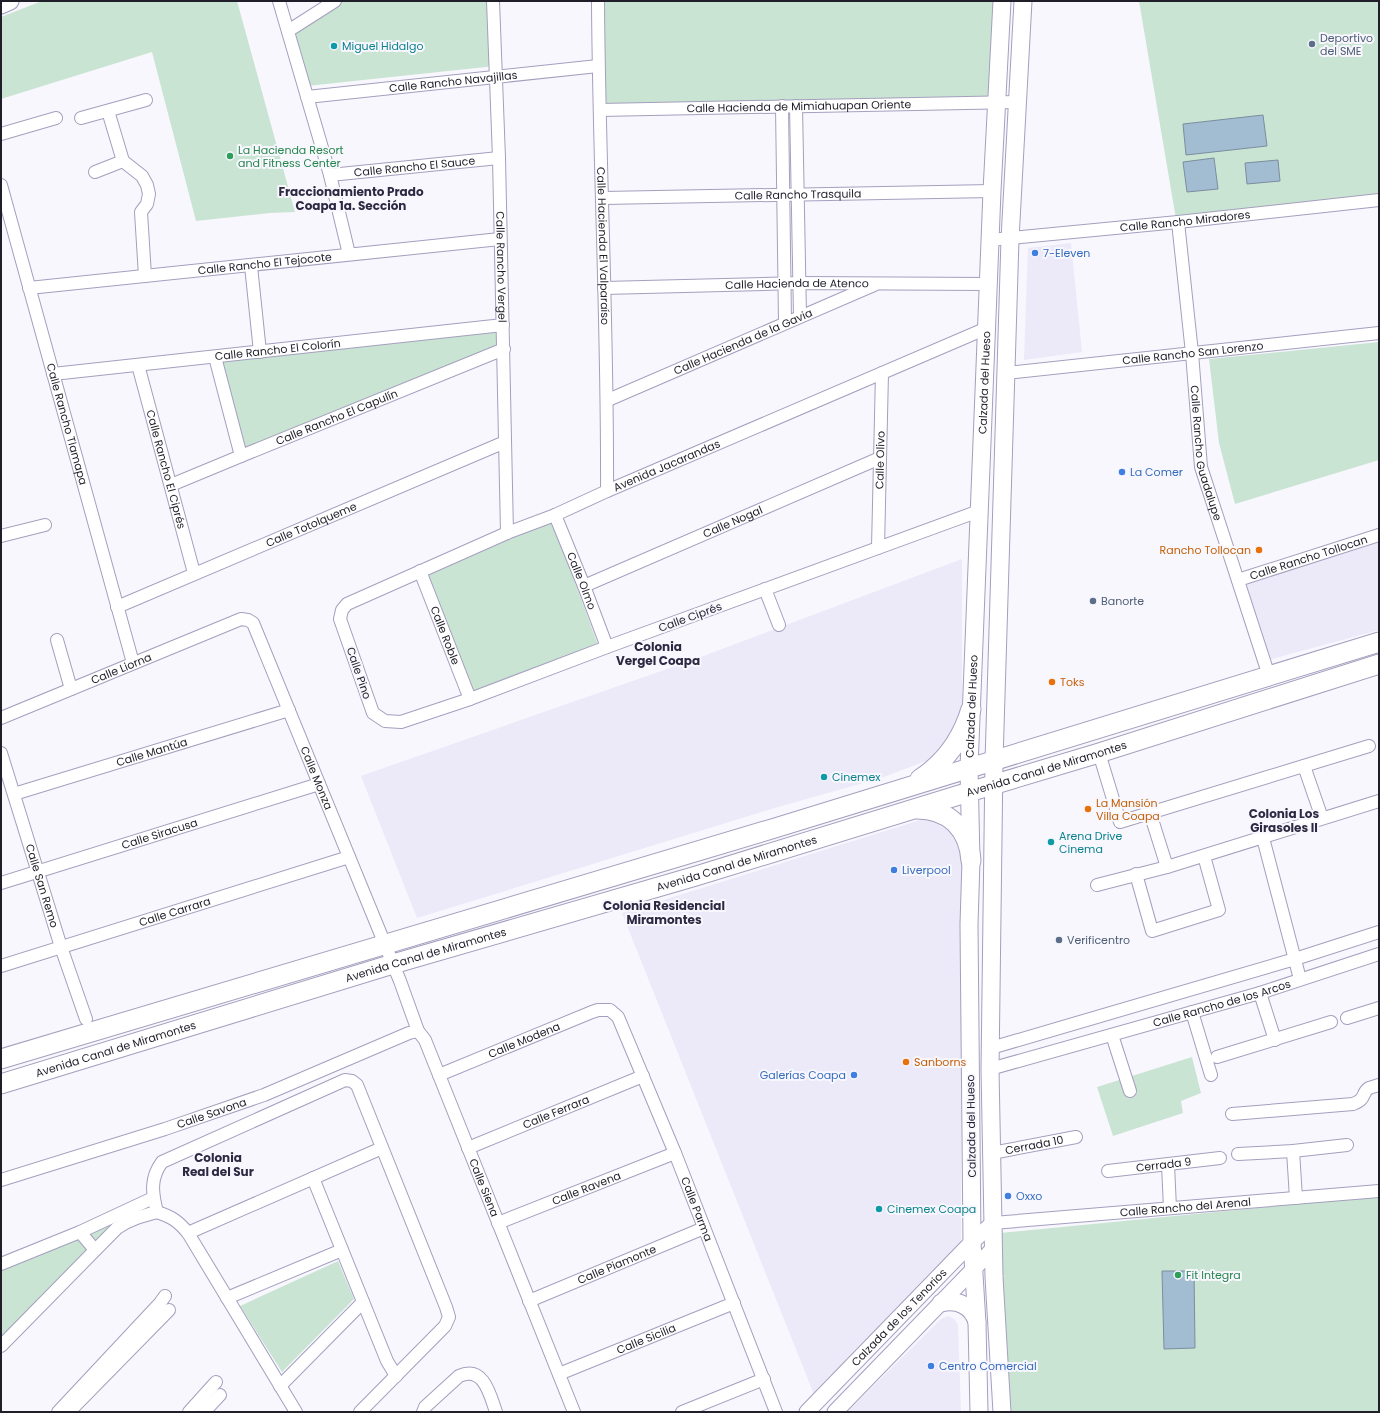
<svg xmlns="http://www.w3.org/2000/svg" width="1380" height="1413" viewBox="0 0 1380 1413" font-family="Poppins,sans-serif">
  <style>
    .built { fill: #ece9f9 }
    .green { fill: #cae4d3 }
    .water { fill: #a2bcd2; stroke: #7b8d9f }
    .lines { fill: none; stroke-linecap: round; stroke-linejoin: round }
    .minor-casing { stroke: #a49fbe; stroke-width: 14 }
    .tertiary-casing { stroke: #a49fbe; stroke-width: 17 }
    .secondary-casing { stroke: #a49fbe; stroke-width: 19 }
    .primary-casing { stroke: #a49fbe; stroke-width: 21 }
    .minor { stroke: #fff; stroke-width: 12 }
    .tertiary { stroke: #fff; stroke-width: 15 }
    .secondary { stroke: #fff; stroke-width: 17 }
    .primary { stroke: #fff; stroke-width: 19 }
    .service-dot { fill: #5c6f8a; stroke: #f8f7fe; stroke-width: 1.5 }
    .culture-dot { fill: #0f9aa8; stroke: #f8f7fe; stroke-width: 1.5 }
    .leisure-dot { fill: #2e9e5b; stroke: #f8f7fe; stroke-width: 1.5 }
    .shop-dot { fill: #3f7fe0; stroke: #f8f7fe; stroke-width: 1.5 }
    .food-dot { fill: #e8710a; stroke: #f8f7fe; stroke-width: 1.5 }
    .labels { text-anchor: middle; stroke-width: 4; stroke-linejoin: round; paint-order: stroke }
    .service-label { font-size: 11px; fill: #4e5e75; stroke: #f8f7fe; text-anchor: start }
    .culture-label { font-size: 11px; fill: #0d838f; stroke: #f8f7fe; text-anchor: start }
    .street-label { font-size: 11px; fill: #201e29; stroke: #f8f7fe }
    .leisure-label { font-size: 11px; fill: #27864d; stroke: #f8f7fe; text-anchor: start }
    .shop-label { font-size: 11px; fill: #366cbe; stroke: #f8f7fe; text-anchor: start }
    .food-label { font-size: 11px; fill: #c56008; stroke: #f8f7fe; text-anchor: start }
    .neighbourhood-label { font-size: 12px; font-weight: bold; fill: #2e2942; stroke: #f8f7fe }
  </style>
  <rect width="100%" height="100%" fill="#f8f7fe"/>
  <g class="built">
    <polygon points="1071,243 1082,352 1024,360 1028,248"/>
    <polygon points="1379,533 1379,630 1264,661 1238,574"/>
    <polygon points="962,559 962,713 955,734 934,758 881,778 778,807 417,918 361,776 690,661"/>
    <polygon points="930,817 951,826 965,853 961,1123 961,1242 815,1397 622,913"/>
    <polygon points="948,1316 954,1319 958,1325 961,1412 847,1412 941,1319"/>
  </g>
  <g class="green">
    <polygon points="42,1 237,1 295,212 270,213 196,221 152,52 1,99 1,17"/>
    <polygon points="343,1 490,1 495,66 307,86 295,33"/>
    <polygon points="601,1 997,1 990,100 605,105"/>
    <polygon points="1139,1 1379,1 1379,197 1176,219"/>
    <polygon points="497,327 499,350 243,452 217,359"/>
    <polygon points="1379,342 1379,460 1235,504 1219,443 1209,359"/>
    <polygon points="551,517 598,645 474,692 426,570"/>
    <polygon points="1192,1057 1201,1093 1181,1101 1183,1113 1113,1136 1097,1087"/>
    <polygon points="1379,1196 1379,1412 1011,1412 1000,1233"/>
    <polygon points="110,1223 111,1230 1,1339 1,1270"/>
    <polygon points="338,1261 354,1299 282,1372 240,1306"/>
  </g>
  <g class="water">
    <polygon points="1263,115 1267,146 1186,155 1183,124"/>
    <polygon points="1214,158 1218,189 1187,192 1183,162"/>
    <polygon points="1278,160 1280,181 1247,184 1245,163"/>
    <polygon points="1162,1271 1194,1271 1195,1348 1164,1349"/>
  </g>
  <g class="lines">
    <g class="minor-casing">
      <g id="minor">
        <polyline points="279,1 330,175 349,254"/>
        <path id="s1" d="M493 1 499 158 507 533"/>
        <path id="s2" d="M598 1C599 164 608 328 607 491"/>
        <polyline points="288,31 335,1"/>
        <path id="s3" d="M307 97 598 66"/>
        <polyline points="782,106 785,322"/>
        <polyline points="796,106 800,316"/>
        <path id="s4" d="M600 110 1018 102"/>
        <polyline points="108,111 123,161 142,176 147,185 149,194 147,204 141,212 145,276"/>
        <polyline points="81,118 146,100"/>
        <polyline points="1,134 56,118"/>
        <polyline points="95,172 123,161"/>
        <path id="s5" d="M330 175 499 158"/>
        <path id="s6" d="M1 185 133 663"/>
        <path id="s7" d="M603 198 992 191"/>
        <path id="s8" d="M1178 222 1192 353 1201 467 1269 676"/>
        <path id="s9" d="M990 240 1178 222 1379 200"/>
        <polyline points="251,266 260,352"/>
        <path id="s10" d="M29 288 500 239"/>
        <path id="s11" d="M604 288 799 283 989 284"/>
        <polyline points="215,357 241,456"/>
        <path id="s12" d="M138 365 194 573"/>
        <path id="s13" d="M1006 373 1379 333"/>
        <path id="s14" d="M53 374 503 325"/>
        <path id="s15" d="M608 400 874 285"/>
        <path id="s16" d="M171 485 241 456 504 349"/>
        <path id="s17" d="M979 511 607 647 470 699 401 722 385 721 373 713 340 619 342 610 347 604 507 533 555 515 607 491 987 328"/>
        <path id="s18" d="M555 515 584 586 607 647"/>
        <polyline points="1,536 45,525"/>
        <path id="s19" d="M878 548 882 373"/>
        <path id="s20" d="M420 571 470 699"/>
        <path id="s21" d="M1238 580 1379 535"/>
        <path id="s22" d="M584 586 880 458"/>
        <polyline points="765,589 779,625"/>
        <path id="s23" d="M117 607 505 442"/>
        <polyline points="57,640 71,689"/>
        <path id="s24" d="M1 718 241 619 248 620 253 623 400 981 418 1031 425 1040 574 1412"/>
        <path id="s25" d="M1 753 61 947 86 1019"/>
        <polyline points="1099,753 1120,822 1369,746"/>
        <polyline points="1304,766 1322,818"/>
        <path id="s26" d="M14 794 289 710"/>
        <polyline points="1150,813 1167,867"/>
        <polyline points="1263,838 1300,979"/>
        <polyline points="1136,874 1152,931 1219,910 1204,856"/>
        <path id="s27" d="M1 883 319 784"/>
        <polyline points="1097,885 1167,867 1379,801"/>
        <path id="s28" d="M1 966 349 857"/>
        <polyline points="1260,993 1275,1040"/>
        <polyline points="1192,1012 1211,1075"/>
        <polyline points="1347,1018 1379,1008"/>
        <polyline points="1112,1035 1130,1091"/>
        <polyline points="991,1048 1295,959 1379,932"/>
        <polyline points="1217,1057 1331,1022"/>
        <path id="s29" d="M990 1069 1260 993 1379 954"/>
        <path id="s30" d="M439 1075 592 1012 598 1010H610L618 1017 675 1153 776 1412"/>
        <path d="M1232 1114 1353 1104C1367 1099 1361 1093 1369 1088 1372 1087 1376 1086 1379 1085"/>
        <path id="s31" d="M468 1148 643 1076"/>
        <polyline points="1293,1151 1296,1198"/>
        <path id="s32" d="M992 1153 1076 1137"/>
        <polyline points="1238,1154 1293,1151 1347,1145"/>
        <polyline points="1168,1165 1170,1208"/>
        <path id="s33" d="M1108 1171 1220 1158"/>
        <polyline points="313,1178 387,1361 396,1376"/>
        <path id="s34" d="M1 1180 165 1129 264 1095 409 1033 418 1031"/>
        <path id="s35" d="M498 1223 675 1153"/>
        <path id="s36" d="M993 1223 1379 1191"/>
        <polyline points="80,1232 95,1250"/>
        <polyline points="188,1233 382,1148"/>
        <polyline points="1,1264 80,1232 153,1198"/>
        <polyline points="227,1298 342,1250"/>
        <path id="s37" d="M529 1301 704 1228"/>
        <path d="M1 1346 117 1228C130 1219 142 1216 157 1212"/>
        <path id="s38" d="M559 1374 734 1303"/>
        <polyline points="280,1386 363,1302"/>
        <polyline points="58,1412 160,1303 165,1296"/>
        <polyline points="69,1412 169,1310"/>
        <polyline points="189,1412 216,1382"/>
        <polyline points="204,1412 220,1395"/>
        <path d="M296 1412 188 1233C178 1221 172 1217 157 1212 152 1193 150 1178 162 1162L345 1080 352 1081 357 1085 446 1307 449 1317 445 1326 360 1412"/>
        <path d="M423 1412 425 1407 459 1376C484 1365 490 1395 496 1412"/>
        <polyline points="682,1412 764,1379"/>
      </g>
    </g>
    <g class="tertiary-casing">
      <g id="tertiary">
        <path id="s39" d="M807 1412 972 1242 993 1223"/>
        <polyline points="835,1412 993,1249"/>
      </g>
    </g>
    <g class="secondary-casing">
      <g id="secondary">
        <polyline points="1,5 10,1"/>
        <path d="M941 1303C958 1299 972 1306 977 1322"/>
        <path id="s40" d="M979 1412 977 1323 972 1242 969 924 971 861 969 768 992 191 1002 1"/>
        <polyline points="1002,1412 994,1277 990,1069 994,761 1010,239 1023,1"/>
      </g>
    </g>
    <g class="primary-casing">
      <g id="primary">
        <path d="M920 779C946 762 962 739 971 709"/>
        <path d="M917 809C949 809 969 829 971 861"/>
        <polyline points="1,1059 775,828 1379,642"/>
        <path id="s41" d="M1 1084 393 964 696 876 969 792 1099 753 1379 664"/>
      </g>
    </g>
    <use href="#minor" class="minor"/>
    <use href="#tertiary" class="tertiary"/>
    <use href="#secondary" class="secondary"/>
    <use href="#primary" class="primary"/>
  </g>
  <g class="service-dot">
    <circle cx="1312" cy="44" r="4"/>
    <circle cx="1093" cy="601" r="4"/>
    <circle cx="1059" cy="940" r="4"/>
  </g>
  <g class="culture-dot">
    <circle cx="334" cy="46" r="4"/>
    <circle cx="824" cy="777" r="4"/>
    <circle cx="1051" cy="842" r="4"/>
    <circle cx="879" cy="1209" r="4"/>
  </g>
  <g class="leisure-dot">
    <circle cx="230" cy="156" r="4"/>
    <circle cx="1178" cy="1275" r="4"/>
  </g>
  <g class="shop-dot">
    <circle cx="1035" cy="253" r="4"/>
    <circle cx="1122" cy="472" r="4"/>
    <circle cx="894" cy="870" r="4"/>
    <circle cx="854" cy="1075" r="4"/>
    <circle cx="1008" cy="1196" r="4"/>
    <circle cx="931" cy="1366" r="4"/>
  </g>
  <g class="food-dot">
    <circle cx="1259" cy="550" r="4"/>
    <circle cx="1052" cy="682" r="4"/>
    <circle cx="1088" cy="809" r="4"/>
    <circle cx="906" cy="1062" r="4"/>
  </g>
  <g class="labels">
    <g class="service-label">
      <text x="1320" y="42">Deportivo<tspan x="1320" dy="13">del SME</tspan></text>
      <text x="1101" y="605">Banorte</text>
      <text x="1067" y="944">Verificentro</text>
    </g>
    <g class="culture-label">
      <text x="342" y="50">Miguel Hidalgo</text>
      <text x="832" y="781">Cinemex</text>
      <text x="1059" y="840">Arena Drive<tspan x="1059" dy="13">Cinema</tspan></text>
      <text x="887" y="1213">Cinemex Coapa</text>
    </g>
    <g class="street-label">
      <text dy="4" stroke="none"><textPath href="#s3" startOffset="147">Calle Rancho Navajillas</textPath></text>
      <text dy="4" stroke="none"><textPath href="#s4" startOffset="199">Calle Hacienda de Mimiahuapan Oriente</textPath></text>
      <text dy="4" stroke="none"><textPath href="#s5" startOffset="85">Calle Rancho El Sauce</textPath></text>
      <text dy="4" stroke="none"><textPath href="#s7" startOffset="195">Calle Rancho Trasquila</textPath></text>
      <text dy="4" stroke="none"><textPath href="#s9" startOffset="196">Calle Rancho Miradores</textPath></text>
      <text dy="4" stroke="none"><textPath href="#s2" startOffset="245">Calle Hacienda El Valparaíso</textPath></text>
      <text dy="4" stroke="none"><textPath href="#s10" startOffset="237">Calle Rancho El Tejocote</textPath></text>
      <text dy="4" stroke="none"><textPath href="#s1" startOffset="266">Calle Rancho Vergel</textPath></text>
      <text dy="4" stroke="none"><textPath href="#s11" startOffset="193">Calle Hacienda de Atenco</textPath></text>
      <text dy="4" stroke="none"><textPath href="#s15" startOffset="147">Calle Hacienda de la Gavia</textPath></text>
      <text dy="4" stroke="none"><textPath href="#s14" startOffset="226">Calle Rancho El Colorín</textPath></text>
      <text dy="4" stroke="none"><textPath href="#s13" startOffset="188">Calle Rancho San Lorenzo</textPath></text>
      <text dy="4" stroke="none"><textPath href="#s40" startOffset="1030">Calzada del Hueso</textPath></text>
      <text dy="4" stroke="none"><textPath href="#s16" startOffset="179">Calle Rancho El Capulín</textPath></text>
      <text dy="4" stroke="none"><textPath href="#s6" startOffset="248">Calle Rancho Tlamapa</textPath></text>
      <text dy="4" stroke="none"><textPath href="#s8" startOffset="233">Calle Rancho Guadalupe</textPath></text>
      <text dy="4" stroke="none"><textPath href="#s19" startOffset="88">Calle Olivo</textPath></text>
      <text dy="4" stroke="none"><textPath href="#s17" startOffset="1111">Avenida Jacarandas</textPath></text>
      <text dy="4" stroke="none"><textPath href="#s12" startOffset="108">Calle Rancho El Ciprés</textPath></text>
      <text dy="4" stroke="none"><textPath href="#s22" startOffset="162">Calle Nogal</textPath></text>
      <text dy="4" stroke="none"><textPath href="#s23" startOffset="211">Calle Totolqueme</textPath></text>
      <text dy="4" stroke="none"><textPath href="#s21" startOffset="74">Calle Rancho Tollocan</textPath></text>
      <text dy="4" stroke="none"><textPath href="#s18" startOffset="71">Calle Olmo</textPath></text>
      <text transform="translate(690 617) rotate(-20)" y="4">Calle Ciprés</text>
      <text dy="4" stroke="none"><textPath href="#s20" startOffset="69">Calle Roble</textPath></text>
      <text dy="4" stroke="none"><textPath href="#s24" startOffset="130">Calle Liorna</textPath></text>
      <text transform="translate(359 673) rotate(71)" y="4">Calle Pino</text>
      <text dy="4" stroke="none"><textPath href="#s40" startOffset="706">Calzada del Hueso</textPath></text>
      <text dy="4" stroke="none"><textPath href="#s26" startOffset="144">Calle Mantúa</textPath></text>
      <text dy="4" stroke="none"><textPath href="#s41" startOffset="1092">Avenida Canal de Miramontes</textPath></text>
      <text dy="4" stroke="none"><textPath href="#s24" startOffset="440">Calle Monza</textPath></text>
      <text dy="4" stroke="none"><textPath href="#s27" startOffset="166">Calle Siracusa</textPath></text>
      <text dy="4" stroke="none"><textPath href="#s41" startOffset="768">Avenida Canal de Miramontes</textPath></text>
      <text dy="4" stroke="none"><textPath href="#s25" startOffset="139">Calle San Remo</textPath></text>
      <text dy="4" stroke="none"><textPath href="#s28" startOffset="182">Calle Carrara</textPath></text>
      <text dy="4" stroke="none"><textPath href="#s41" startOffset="444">Avenida Canal de Miramontes</textPath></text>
      <text dy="4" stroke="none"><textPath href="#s29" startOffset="241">Calle Rancho de los Arcos</textPath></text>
      <text dy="4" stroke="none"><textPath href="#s30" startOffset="92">Calle Modena</textPath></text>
      <text dy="4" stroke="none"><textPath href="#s41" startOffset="120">Avenida Canal de Miramontes</textPath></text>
      <text dy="4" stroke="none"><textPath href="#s31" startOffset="95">Calle Ferrara</textPath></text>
      <text dy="4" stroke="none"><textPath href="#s34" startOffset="221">Calle Savona</textPath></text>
      <text transform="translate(971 1126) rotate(-91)" y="4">Calzada del Hueso</text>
      <text dy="4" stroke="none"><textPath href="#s32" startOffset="43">Cerrada 10</textPath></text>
      <text dy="4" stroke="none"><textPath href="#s33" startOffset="56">Cerrada 9</textPath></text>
      <text dy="4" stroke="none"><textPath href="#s24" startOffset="883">Calle Siena</textPath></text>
      <text dy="4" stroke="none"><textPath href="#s35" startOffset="95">Calle Ravena</textPath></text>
      <text dy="4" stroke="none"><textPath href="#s36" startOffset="193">Calle Rancho del Arenal</textPath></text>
      <text dy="4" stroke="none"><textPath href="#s30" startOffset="402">Calle Parma</textPath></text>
      <text dy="4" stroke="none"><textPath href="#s37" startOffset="95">Calle Piamonte</textPath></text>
      <text dy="4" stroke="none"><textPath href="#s39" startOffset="132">Calzada de los Tenorios</textPath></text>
      <text dy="4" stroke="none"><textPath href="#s38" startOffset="94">Calle Sicilia</textPath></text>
    </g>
    <g class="leisure-label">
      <text x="238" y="154">La Hacienda Resort<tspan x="238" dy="13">and Fitness Center</tspan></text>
      <text x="1186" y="1279">Fit Integra</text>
    </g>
    <g class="shop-label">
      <text x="1043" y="257">7-Eleven</text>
      <text x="1130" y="476">La Comer</text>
      <text x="902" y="874">Liverpool</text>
      <text x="846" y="1079" text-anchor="end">Galerías Coapa</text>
      <text x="1016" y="1200">Oxxo</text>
      <text x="939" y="1370">Centro Comercial</text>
    </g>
    <g class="food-label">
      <text x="1251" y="554" text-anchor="end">Rancho Tollocan</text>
      <text x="1060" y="686">Toks</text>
      <text x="1096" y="807">La Mansión<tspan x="1096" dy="13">Villa Coapa</tspan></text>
      <text x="914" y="1066">Sanborns</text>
    </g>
    <g class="neighbourhood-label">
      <text x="351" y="196">Fraccionamiento Prado<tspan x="351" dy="14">Coapa 1a. Sección</tspan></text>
      <text x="658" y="651">Colonia<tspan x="658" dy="14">Vergel Coapa</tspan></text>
      <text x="1284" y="818">Colonia Los<tspan x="1284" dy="14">Girasoles II</tspan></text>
      <text x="664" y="910">Colonia Residencial<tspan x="664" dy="14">Miramontes</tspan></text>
      <text x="218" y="1162">Colonia<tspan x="218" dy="14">Real del Sur</tspan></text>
    </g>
  </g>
  <rect width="1380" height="1413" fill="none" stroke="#201e29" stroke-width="4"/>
</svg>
